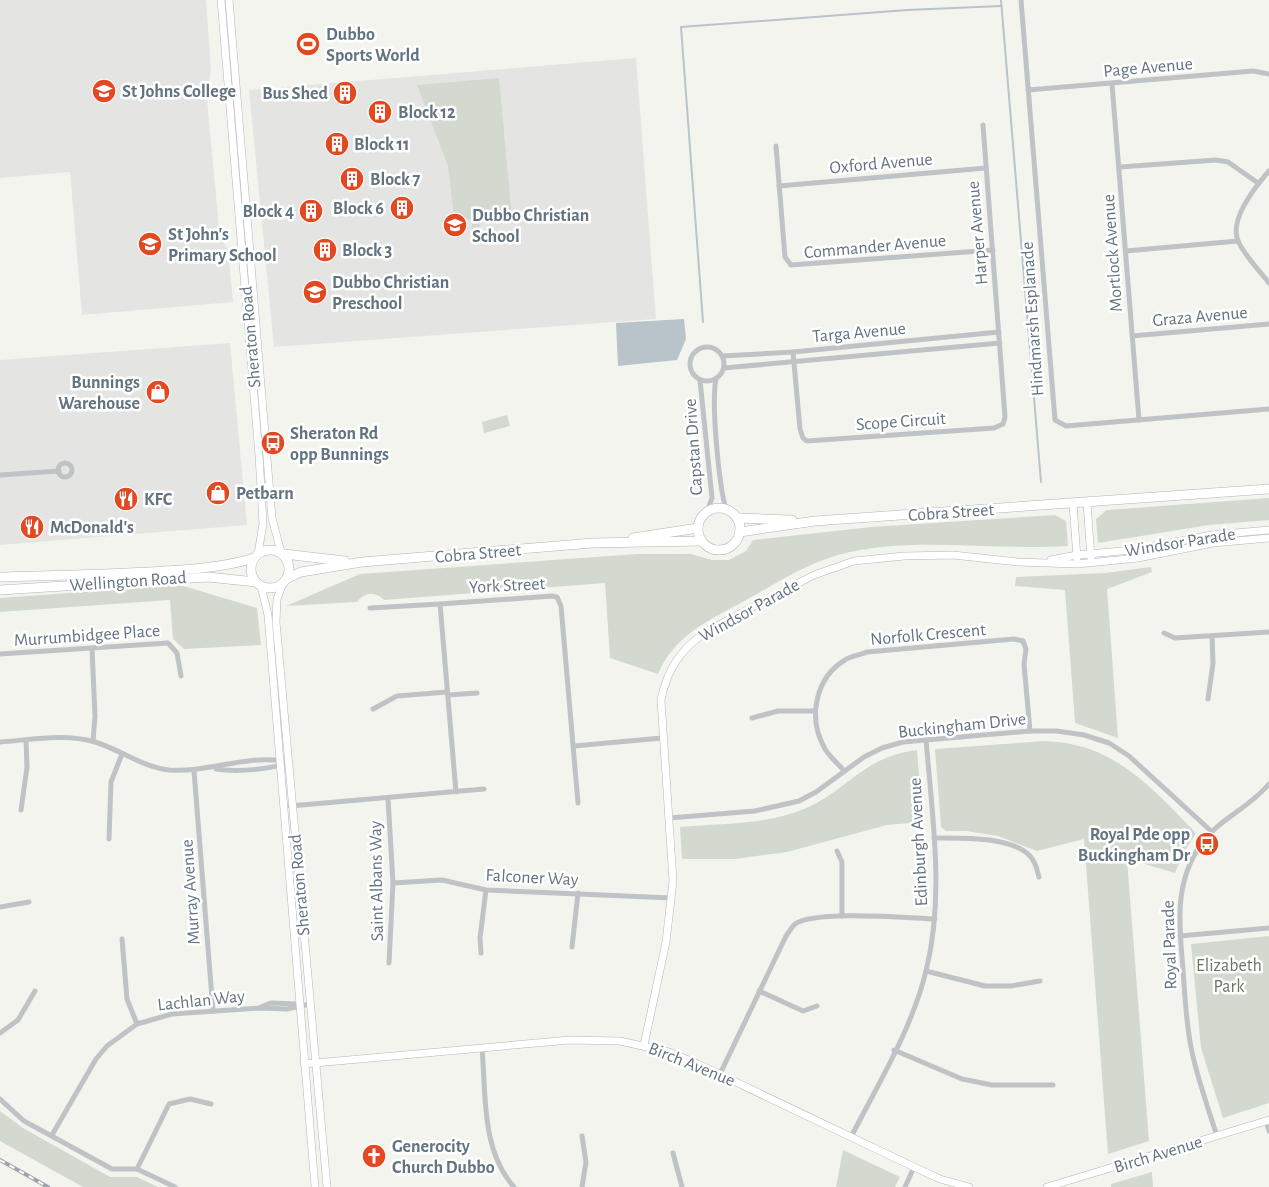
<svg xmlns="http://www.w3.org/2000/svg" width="1269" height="1187" viewBox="0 0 1269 1187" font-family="'Alegreya Sans',sans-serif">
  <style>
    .built { fill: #e4e5e3 }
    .green { fill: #d3d9cf }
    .water { fill: #b8c4c9 }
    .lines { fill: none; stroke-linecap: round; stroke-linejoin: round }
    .stream { stroke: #b8c4c9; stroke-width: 2 }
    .secondary-casing { stroke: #b1b7bb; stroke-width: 8 }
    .highway-casing { stroke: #b0b4b7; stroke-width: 10 }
    .street { stroke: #bfc3c6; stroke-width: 5 }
    .secondary { stroke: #fff; stroke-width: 7 }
    .highway { stroke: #fff; stroke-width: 9 }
    .rail-casing { stroke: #9ea5aa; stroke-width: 4 }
    .rail { stroke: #fff; stroke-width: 2; stroke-dasharray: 5.5; stroke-linecap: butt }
    .labels { text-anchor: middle; stroke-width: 5; stroke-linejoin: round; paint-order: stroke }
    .poi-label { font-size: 18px; font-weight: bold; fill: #637481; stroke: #fff; text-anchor: start }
    .street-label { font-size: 18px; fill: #637481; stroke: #fff }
    .park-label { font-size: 18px; fill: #677861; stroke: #fff }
  </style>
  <rect width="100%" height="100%" fill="#f4f4ef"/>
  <g class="built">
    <polygon points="0,0 206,0 211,70 207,99 220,238 228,249 233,302 82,315 70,172 0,178"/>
    <polygon points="636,58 656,319 274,347 249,90"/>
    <polygon points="230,343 247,525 0,545 0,360"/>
  </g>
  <g class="green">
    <polygon points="499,78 512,218 479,220 480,236 473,237 471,220 454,217 448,166 417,85"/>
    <polygon points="507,415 510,426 484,433 482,422"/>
    <polygon points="1269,498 1269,520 1209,525 1098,543 1096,519 1107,510"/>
    <path d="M1055 515 1066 521 1068 546C994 551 909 535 838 555 803 565 770 587 739 604 705 622 674 637 658 674L610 658 605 583 384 600C375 591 365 592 357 602L286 606 360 574 637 554H691L712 560H729L746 551 753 540 871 527Z"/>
    <polygon points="1151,567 1152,572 1107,589 1118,738 1075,723 1065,590 1015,586 1016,577 1105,573"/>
    <polygon points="180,585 257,608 261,645 184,649 173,639 170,600 0,612 0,598"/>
    <path d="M1045 741C1114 743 1151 787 1196 833L1184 852 1175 873 1127 859 1149 1141 1108 1154 1084 839 1037 851 998 836 966 831H946L941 827 935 749Z"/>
    <path d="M917 750 923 822 887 825 787 852 735 859H682L680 827C721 823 766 825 804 809 849 790 862 757 917 750Z"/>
    <polygon points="1269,936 1269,1103 1223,1118 1201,1048 1191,944"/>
    <polygon points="0,1111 23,1128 110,1177 137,1177 158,1187 83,1187 0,1141"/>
    <polygon points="843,1150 900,1177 895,1187 836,1187"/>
    <polygon points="1152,1172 1153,1187 1111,1187 1111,1184"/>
  </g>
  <polygon class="water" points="684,319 686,339 677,360 618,366 616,323"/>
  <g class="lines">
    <g class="stream">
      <polyline points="1001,0 1041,482"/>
      <polyline points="703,322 681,27 907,10 1001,6"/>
    </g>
    <g class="secondary-casing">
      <g id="secondary">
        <polyline points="221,0 259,455 263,524 258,554"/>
        <polyline points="229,0 272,518 281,552"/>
        <polyline points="1087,503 1091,558"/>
        <polyline points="1073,504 1077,558"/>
        <polyline points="1051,560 1077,555 1133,550 1212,535 1269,530"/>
        <polyline points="283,583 277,599 276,622 327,1187"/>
        <polyline points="261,586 268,615 315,1187"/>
        <path d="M644 1045 666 942 673 881 661 700C667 669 681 649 707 631L814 575 854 561 904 556 953 555 1018 562 1077 564 1138 558 1213 543 1269 538"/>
        <polyline points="304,1064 570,1040 620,1041 669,1052 698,1064 914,1167 940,1179 969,1187"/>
        <polyline points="1047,1187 1269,1120"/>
      </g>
    </g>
    <g class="highway-casing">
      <g id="highway">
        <circle cx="719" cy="529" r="21"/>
        <polyline points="737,518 792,520"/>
        <polyline points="740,532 815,521 1269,489"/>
        <polyline points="633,538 698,528"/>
        <circle cx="270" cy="569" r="19"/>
        <polyline points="284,554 345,561"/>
        <path d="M0 577C55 575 109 575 164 571 195 569 225 567 254 558"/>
        <polyline points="288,578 301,572 362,562 593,543 702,541"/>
        <polyline points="0,590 208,577 256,582"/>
      </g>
    </g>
    <g class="street">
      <polyline points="1021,0 1055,420 1066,426 1269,409"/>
      <polyline points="1112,84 1139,420"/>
      <polyline points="1028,90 1253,71 1269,74"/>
      <polyline points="776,146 785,257 791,265 993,250"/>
      <polyline points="1120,167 1216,160 1228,162 1258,183"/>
      <path d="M1269 171C1256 186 1227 221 1239 243 1246 257 1259 270 1269 283"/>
      <polyline points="779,186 986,168"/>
      <polyline points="1126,251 1238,241"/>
      <polyline points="1132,336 1269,324"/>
      <circle cx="707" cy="364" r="17"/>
      <polyline points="793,352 800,429 803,438 807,441 994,428 1003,424 1005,417 983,125"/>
      <polyline points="722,356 793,352 999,332"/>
      <polyline points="724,368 1000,343"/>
      <path d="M716 379C711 403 719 486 726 509"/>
      <polyline points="700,380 712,498 707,512"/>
      <circle cx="65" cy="470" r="7"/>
      <polyline points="0,475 59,471"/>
      <polyline points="370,608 440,604"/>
      <polyline points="1164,633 1175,638 1269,632"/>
      <polyline points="92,648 95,716 93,741"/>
      <polyline points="0,654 168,643 177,653 181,676"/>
      <polyline points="448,695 477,693"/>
      <polyline points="1208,699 1213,663 1212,636"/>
      <polyline points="373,709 397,696 447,692"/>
      <polyline points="752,718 778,711 815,711"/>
      <path d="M0 742C30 740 65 733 95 742 121 750 142 767 169 770 207 773 244 755 282 761"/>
      <polyline points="574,746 662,738"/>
      <path d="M216 769C235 772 271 770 289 762"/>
      <polyline points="194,771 213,1011"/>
      <path d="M844 771C838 763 828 756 824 747 808 718 815 678 845 660 851 656 860 655 867 652L1014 639 1023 641 1026 649 1024 664 1030 731"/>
      <polyline points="456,792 440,604 552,596 557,597 561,606 578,803"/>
      <polyline points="388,798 393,883 389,963"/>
      <polyline points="290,806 484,789"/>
      <polyline points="21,810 27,767 26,740"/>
      <polyline points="669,818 755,811 799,801 816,792 864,757 882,748 903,742 1030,731 1057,731 1084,735 1109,743 1129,756 1211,831"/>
      <path d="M934 838C960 838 1011 836 1030 856 1036 862 1037 870 1039 877"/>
      <polyline points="109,839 111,782 122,754"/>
      <polyline points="837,851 842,862 842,916"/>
      <polyline points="393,883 442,880 486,890 672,898"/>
      <polyline points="0,907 29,902"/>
      <polyline points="1180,936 1269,928"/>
      <polyline points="122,939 127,999 137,1024"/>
      <polyline points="572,947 578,893"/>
      <polyline points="481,953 480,938 486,890"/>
      <polyline points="926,971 985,986 1011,986 1040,981"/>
      <polyline points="759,991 803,1011 817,1006"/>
      <polyline points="261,1007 271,1003 297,1004"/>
      <polyline points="0,1033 18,1020 35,991"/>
      <path d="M482 1048C486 1094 481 1150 514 1187"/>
      <polyline points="894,1050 962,1079 992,1085 1053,1085"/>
      <path d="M720 1074 786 936C788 933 792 927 795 924 816 910 906 918 935 919"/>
      <polyline points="0,1099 24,1121 112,1169 137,1169 175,1187"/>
      <polyline points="1266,1121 1269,1131"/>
      <polyline points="52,1135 96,1059 107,1046 137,1024 172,1014 261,1008 287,1009 310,1004"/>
      <polyline points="582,1136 586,1162 582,1187"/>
      <path d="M1217 1136C1208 1108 1198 1080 1192 1052 1186 1025 1185 997 1183 969 1179 924 1174 883 1201 844 1219 819 1249 808 1269 784"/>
      <path d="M851 1137C878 1084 912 1029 926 971 945 895 932 816 926 739"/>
      <polyline points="673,1153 682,1187"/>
      <polyline points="137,1169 169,1104 190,1099 211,1104"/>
      <polyline points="905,1187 914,1167"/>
    </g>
    <use href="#secondary" class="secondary"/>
    <use href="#highway" class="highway"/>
    <g class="rail-casing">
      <polyline id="rail" points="0,1160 48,1187"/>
    </g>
    <use href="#rail" class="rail"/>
  </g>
  <defs>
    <g id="stadium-disc" transform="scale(1.25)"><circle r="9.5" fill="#e24921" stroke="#fff"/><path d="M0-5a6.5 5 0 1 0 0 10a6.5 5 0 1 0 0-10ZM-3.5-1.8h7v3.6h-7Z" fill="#fff"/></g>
    <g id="school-disc" transform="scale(1.25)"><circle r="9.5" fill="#e24921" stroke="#fff"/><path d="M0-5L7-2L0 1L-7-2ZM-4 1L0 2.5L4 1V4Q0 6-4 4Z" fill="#fff"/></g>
    <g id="building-disc" transform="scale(1.25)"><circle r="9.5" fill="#e24921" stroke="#fff"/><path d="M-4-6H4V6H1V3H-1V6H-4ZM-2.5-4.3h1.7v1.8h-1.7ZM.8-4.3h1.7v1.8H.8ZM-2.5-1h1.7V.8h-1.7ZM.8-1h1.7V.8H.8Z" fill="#fff"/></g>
    <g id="shop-disc" transform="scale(1.25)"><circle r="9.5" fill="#e24921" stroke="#fff"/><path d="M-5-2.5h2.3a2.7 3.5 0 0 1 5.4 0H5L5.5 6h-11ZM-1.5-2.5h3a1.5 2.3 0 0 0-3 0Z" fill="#fff"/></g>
    <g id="bus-disc" transform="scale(1.25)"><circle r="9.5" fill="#e24921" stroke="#fff"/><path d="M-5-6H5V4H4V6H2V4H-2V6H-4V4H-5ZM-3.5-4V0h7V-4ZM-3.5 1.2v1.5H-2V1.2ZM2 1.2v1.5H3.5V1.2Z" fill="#fff"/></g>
    <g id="restaurant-disc" transform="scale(1.25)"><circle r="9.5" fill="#e24921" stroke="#fff"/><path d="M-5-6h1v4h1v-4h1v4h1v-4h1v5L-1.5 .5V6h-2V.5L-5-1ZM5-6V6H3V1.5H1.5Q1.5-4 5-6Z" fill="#fff"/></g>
    <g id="church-disc" transform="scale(1.25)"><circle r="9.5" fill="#e24921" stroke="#fff"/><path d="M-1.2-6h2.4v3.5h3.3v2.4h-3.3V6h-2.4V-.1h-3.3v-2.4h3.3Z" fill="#fff"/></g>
  </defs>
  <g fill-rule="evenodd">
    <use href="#stadium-disc" x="308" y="44"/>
    <use href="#school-disc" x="104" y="91"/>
    <use href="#building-disc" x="345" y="93"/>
    <use href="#building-disc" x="380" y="112"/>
    <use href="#building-disc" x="337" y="144"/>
    <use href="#building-disc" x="352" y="179"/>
    <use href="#building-disc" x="402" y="208"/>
    <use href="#building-disc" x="311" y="211"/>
    <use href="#school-disc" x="455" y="225"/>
    <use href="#school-disc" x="150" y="244"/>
    <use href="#building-disc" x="325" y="250"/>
    <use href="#school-disc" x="315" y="292"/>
    <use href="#shop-disc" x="158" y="392"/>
    <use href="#bus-disc" x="273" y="443"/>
    <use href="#shop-disc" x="218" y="493"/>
    <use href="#restaurant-disc" x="126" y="499"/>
    <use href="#restaurant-disc" x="32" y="527"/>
    <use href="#bus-disc" x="1207" y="844"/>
    <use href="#church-disc" x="374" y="1156"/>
  </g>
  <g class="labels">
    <g class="poi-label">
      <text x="326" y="40">Dubbo<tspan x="326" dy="21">Sports World</tspan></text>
      <text x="122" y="97">St Johns College</text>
      <text x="328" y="99" text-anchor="end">Bus Shed</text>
      <text x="398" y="118">Block 12</text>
      <text x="354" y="150">Block 11</text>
      <text x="370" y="185">Block 7</text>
      <text x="384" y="214" text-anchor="end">Block 6</text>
      <text x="294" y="217" text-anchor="end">Block 4</text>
      <text x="472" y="221">Dubbo Christian<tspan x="472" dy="21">School</tspan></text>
      <text x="168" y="240">St John's<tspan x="168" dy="21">Primary School</tspan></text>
      <text x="342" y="256">Block 3</text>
      <text x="332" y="288">Dubbo Christian<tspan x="332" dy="21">Preschool</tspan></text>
      <text x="140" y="388" text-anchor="end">Bunnings<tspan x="140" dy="21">Warehouse</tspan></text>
      <text x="290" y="439">Sheraton Rd<tspan x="290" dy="21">opp Bunnings</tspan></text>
      <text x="236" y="499">Petbarn</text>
      <text x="144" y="505">KFC</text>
      <text x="50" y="533">McDonald's</text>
      <text x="1190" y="840" text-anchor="end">Royal Pde opp<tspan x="1190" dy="21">Buckingham Dr</tspan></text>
      <text x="392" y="1152">Generocity<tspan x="392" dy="21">Church Dubbo</tspan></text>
    </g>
    <g class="street-label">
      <text transform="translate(1148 67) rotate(-5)" y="6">Page Avenue</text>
      <text transform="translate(881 163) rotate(-5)" y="6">Oxford Avenue</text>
      <text transform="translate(977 233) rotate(-95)" y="6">Harper Avenue</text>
      <text transform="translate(875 246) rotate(-5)" y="6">Commander Avenue</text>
      <text transform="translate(1112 253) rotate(-94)" y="6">Mortlock Avenue</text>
      <text transform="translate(1200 316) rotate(-5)" y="6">Graza Avenue</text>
      <text transform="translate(1032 319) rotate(-94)" y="6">Hindmarsh Esplanade</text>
      <text transform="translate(859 332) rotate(-5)" y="6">Targa Avenue</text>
      <text transform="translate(250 337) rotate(-95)" y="6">Sheraton Road</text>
      <text transform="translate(901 421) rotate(-4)" y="6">Scope Circuit</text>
      <text transform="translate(693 447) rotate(-94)" y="6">Capstan Drive</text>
      <text transform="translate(951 512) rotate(-4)" y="6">Cobra Street</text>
      <text transform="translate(1180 542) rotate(-9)" y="6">Windsor Parade</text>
      <text transform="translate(478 553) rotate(-5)" y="6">Cobra Street</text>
      <text transform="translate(128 581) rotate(-4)" y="6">Wellington Road</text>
      <text transform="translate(507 585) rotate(-3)" y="6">York Street</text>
      <text transform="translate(749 610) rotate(-29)" y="6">Windsor Parade</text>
      <text transform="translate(928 634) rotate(-5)" y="6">Norfolk Crescent</text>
      <text transform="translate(87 635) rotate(-4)" y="6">Murrumbidgee Place</text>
      <text transform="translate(962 725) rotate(-6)" y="6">Buckingham Drive</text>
      <text transform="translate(918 842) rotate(-93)" y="6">Edinburgh Avenue</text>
      <text transform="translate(532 877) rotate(3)" y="6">Falconer Way</text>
      <text transform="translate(376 881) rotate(-91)" y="6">Saint Albans Way</text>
      <text transform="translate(299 885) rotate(-95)" y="6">Sheraton Road</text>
      <text transform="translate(190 892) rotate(-94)" y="6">Murray Avenue</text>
      <text transform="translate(1169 945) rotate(-92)" y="6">Royal Parade</text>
      <text transform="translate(201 1000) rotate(-6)" y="6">Lachlan Way</text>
      <text transform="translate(692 1064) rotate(22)" y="6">Birch Avenue</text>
      <text transform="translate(1158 1154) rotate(-17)" y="6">Birch Avenue</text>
    </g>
    <g class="park-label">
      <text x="1229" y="971">Elizabeth<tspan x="1229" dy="21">Park</tspan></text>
    </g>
  </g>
</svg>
